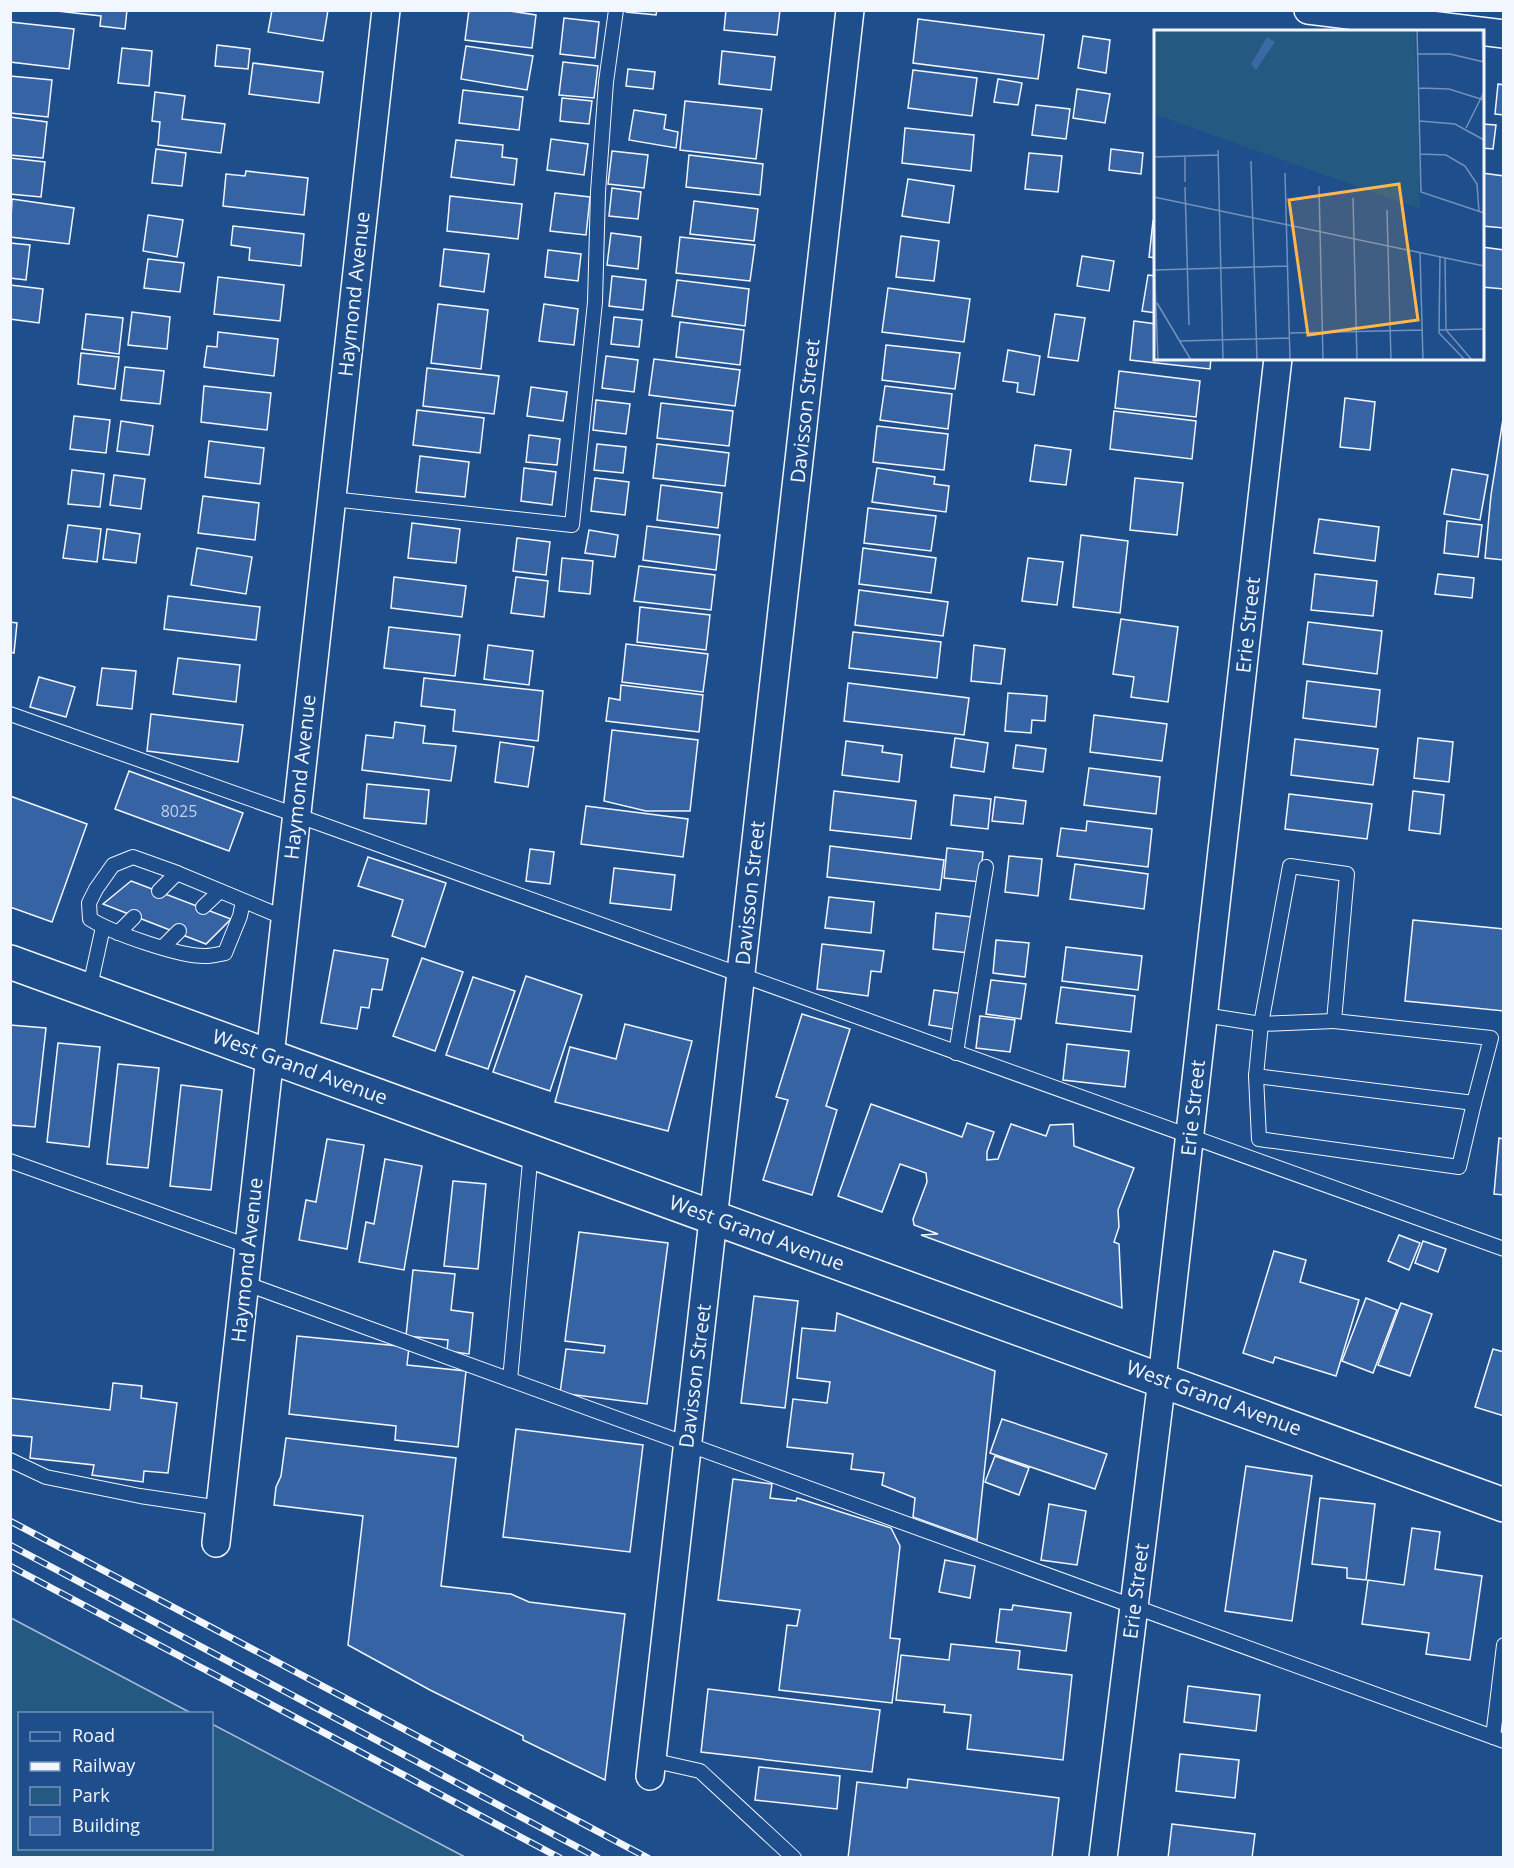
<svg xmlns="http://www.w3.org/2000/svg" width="1514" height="1868" viewBox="0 0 1514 1868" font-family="'Open Sans',sans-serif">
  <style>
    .green { fill: #245a82; stroke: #a8bbd7; stroke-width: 1.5 }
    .building { fill: #3563a3; stroke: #f2f6ff; stroke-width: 1.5 }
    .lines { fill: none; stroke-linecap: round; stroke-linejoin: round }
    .service-casing { stroke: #f2f6ff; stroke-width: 16 }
    .minor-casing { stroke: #f2f6ff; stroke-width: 30 }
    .secondary-casing { stroke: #f2f6ff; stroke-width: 36 }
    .service { stroke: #1f4e8c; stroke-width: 14 }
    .minor { stroke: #1f4e8c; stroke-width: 27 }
    .secondary { stroke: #1f4e8c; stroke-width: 33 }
    .rail-casing { stroke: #f2f6ff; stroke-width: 7 }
    .rail { stroke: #1f4e8c; stroke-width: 4.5; stroke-dasharray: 14; stroke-linecap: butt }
    .labels { text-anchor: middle; stroke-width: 4.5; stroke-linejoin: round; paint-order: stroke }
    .number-label { font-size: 16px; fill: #c3d1e8 }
    .street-label { font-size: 20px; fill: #f2f6ff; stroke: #1f4e8c }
    .inset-road { fill: none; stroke: #7391ba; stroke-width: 1.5 }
    .view { fill: #ffb74d; fill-opacity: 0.15; stroke: #ffb74d; stroke-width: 3 }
    .inset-edge { fill: none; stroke: #f2f6ff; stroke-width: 3 }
  </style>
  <rect width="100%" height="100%" fill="#1f4e8c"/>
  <polygon class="green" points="11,1618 191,1713 20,1714 20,1848 212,1848 212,1724 465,1857 11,1857"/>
  <g class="building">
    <polygon points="127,10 125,29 100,26 101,16 57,11"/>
    <polygon points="272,10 328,10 323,41 268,32"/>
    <polygon points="469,10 504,10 536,15 532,48 465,40"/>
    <polygon points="626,10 657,10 656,15 626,12"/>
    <polygon points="726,10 780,10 777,35 724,30"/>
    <polygon points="564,18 599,22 595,58 560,54"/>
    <polygon points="918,19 1044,35 1038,79 913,63"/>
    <polygon points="10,22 74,29 69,69 10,62"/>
    <polygon points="1083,36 1110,40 1106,73 1078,68"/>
    <polygon points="217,45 250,49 248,69 215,66"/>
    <polygon points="466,46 533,56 527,90 461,79"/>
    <polygon points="122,48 152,51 149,86 118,83"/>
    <polygon points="722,51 775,57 771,90 719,84"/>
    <polygon points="563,62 598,66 594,98 559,95"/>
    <polygon points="253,63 323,72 319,103 249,94"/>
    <polygon points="628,69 655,72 653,89 626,86"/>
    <polygon points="913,70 977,78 972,116 908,108"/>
    <polygon points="10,76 52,80 48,117 10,113"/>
    <polygon points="998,79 1022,83 1018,105 994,102"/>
    <polygon points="1498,84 1504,85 1504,115 1495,114"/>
    <polygon points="1077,89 1110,94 1105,123 1073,118"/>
    <polygon points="463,90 523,97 519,130 459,123"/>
    <polygon points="155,92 185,96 182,119 225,124 221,153 158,145 160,122 152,121"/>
    <polygon points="562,98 592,101 589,124 560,121"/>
    <polygon points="685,101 762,109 756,159 680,150"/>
    <polygon points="1036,105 1070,109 1066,139 1032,135"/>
    <polygon points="634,110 666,115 664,129 678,132 676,148 629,140"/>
    <polygon points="10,117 47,122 43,158 10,155"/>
    <polygon points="1482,124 1496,125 1493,149 1482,148"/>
    <polygon points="905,128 974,135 971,171 902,163"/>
    <polygon points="551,139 588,144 584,175 547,170"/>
    <polygon points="456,140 503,145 502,157 517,159 514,185 451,177"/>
    <polygon points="156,149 186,153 182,186 152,183"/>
    <polygon points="1111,149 1143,153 1141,174 1109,170"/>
    <polygon points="612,151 648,155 644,188 608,184"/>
    <polygon points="1029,153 1062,156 1058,192 1025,189"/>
    <polygon points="689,155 763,164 760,195 686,187"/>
    <polygon points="10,158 45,162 41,197 10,194"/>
    <polygon points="246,171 308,178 304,215 223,206 226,174 245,176"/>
    <polygon points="1482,173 1504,176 1504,228 1482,226"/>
    <polygon points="908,179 954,186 949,223 902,216"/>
    <polygon points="612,188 641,192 638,219 609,216"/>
    <polygon points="555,193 590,197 586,235 550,231"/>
    <polygon points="450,196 522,204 518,239 447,231"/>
    <polygon points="12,199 74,208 69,244 10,237"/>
    <polygon points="694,201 758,209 754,241 690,234"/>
    <polygon points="148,215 183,220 177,257 143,251"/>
    <polygon points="1153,221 1156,222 1156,258 1149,257"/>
    <polygon points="233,226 304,234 301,266 249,260 250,248 231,245"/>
    <polygon points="611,233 641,237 638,269 607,265"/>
    <polygon points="901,236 939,241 934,281 896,277"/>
    <polygon points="680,237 755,245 750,281 676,273"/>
    <polygon points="10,243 30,245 26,280 10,278"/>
    <polygon points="1482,247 1504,250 1504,289 1482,287"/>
    <polygon points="444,249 489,254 484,292 440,286"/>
    <polygon points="548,250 581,254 578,281 545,277"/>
    <polygon points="1082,256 1114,261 1109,291 1077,286"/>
    <polygon points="148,259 184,263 180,292 144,288"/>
    <polygon points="1148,275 1156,276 1156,313 1142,311"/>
    <polygon points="612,276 646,280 643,310 609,306"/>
    <polygon points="218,277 284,285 280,321 214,314"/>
    <polygon points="677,280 749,289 745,326 672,316"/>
    <polygon points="10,285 43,289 39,323 10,319"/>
    <polygon points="888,288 970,299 964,342 882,332"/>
    <polygon points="438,304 488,310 481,369 431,363"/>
    <polygon points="544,304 578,309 574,345 539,341"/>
    <polygon points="132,312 170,317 167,349 128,345"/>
    <polygon points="86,314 123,318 119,354 82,349"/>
    <polygon points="1055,314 1085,318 1078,361 1048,357"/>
    <polygon points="614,317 642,320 639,347 611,344"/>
    <polygon points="1134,321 1156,324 1156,358 1211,358 1210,369 1130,360"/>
    <polygon points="680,322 744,330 740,365 676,357"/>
    <polygon points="218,332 278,339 274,376 204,367 207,346 217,347"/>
    <polygon points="886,345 960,353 955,389 882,380"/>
    <polygon points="1008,350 1040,356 1034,395 1017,392 1018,383 1003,381"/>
    <polygon points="81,353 119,357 115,389 78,384"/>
    <polygon points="606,356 638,360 634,392 602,388"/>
    <polygon points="654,359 740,370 735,406 649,395"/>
    <polygon points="125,367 164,371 160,404 121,400"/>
    <polygon points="427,368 499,376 494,414 423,406"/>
    <polygon points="1119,371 1200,381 1196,417 1115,408"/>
    <polygon points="204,386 271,393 267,430 201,422"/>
    <polygon points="885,386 952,394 948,429 880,420"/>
    <polygon points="531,387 567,392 563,421 527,416"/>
    <polygon points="1345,398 1375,402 1370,450 1340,447"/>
    <polygon points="596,400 630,404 626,434 593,430"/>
    <polygon points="661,403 733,411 729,446 657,438"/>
    <polygon points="417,410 484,418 480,453 413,445"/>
    <polygon points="1114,411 1196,421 1192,459 1110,449"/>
    <polygon points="74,416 110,420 106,453 70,449"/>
    <polygon points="1503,419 1504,419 1504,560 1485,558 1491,495"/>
    <polygon points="121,421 153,426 149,455 117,451"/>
    <polygon points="877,426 948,434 944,470 873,462"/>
    <polygon points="529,435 560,439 557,465 526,462"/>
    <polygon points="209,441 264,448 260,484 205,477"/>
    <polygon points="597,444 626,447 623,473 594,470"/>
    <polygon points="657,444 729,453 725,486 653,478"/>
    <polygon points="1035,445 1071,450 1066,485 1030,481"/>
    <polygon points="420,456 469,462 465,497 416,492"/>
    <polygon points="524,468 556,472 552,505 521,501"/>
    <polygon points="877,468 935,477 934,484 949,486 946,512 872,502"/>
    <polygon points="1452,469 1488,475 1480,520 1444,514"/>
    <polygon points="72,470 104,474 100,507 68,504"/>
    <polygon points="114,475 145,479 141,509 110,505"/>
    <polygon points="595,478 629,482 625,515 591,511"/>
    <polygon points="1135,478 1183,483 1177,535 1130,530"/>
    <polygon points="661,485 722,493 718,528 657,520"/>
    <polygon points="203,496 259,503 255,540 198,533"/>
    <polygon points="868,508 936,516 931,551 864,543"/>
    <polygon points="1319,519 1379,527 1375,561 1314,553"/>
    <polygon points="1447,521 1482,525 1478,557 1444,553"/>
    <polygon points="412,523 460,529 456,563 408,558"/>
    <polygon points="68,525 101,529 97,562 63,558"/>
    <polygon points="647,526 720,535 716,570 643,560"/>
    <polygon points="107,529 140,534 136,563 103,559"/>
    <polygon points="589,530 618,535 615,557 585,553"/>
    <polygon points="1081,535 1128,541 1120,613 1073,607"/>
    <polygon points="517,538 550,542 546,575 513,571"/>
    <polygon points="197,548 252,557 246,594 191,585"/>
    <polygon points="863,548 936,558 931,593 859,584"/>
    <polygon points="562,558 593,561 590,594 559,591"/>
    <polygon points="1028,558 1063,562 1057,605 1022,601"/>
    <polygon points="639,566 715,575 711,610 634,601"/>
    <polygon points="1315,574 1377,581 1373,616 1311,610"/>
    <polygon points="1438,574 1474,578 1472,598 1435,594"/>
    <polygon points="394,577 466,586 462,617 391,608"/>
    <polygon points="516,577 548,581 544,617 511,613"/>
    <polygon points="859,590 948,602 943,636 855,625"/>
    <polygon points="168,596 260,607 256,640 164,629"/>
    <polygon points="640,607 710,615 706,650 637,642"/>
    <polygon points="1121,619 1178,627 1168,702 1131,697 1134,677 1113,674"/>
    <polygon points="10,622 17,623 14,653 10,652"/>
    <polygon points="1308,622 1382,631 1377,674 1303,664"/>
    <polygon points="389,627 460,635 455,676 384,668"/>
    <polygon points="853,632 941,642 937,678 849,668"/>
    <polygon points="626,644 708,654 703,692 622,682"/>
    <polygon points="488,645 533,651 529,685 484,679"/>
    <polygon points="974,645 1005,649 1001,684 971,681"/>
    <polygon points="178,658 240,665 236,702 173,694"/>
    <polygon points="102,668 136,671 132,709 97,705"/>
    <polygon points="39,677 75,687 66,717 30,707"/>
    <polygon points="424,678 543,691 538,741 453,731 455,710 421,706"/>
    <polygon points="1307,681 1380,690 1376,727 1303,718"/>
    <polygon points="848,683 969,698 964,735 844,721"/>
    <polygon points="621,685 703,695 699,732 606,721 609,698 620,700"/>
    <polygon points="1008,693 1047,696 1045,721 1032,720 1031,733 1005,731"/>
    <polygon points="151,714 243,725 238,762 147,751"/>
    <polygon points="1094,715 1167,724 1162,761 1090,752"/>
    <polygon points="395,722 425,726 423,743 456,746 451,781 362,770 366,735 393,738"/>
    <polygon points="612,730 698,740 690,811 646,811 604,801"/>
    <polygon points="955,738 988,743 984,772 951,767"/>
    <polygon points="1418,738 1453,742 1449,782 1414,778"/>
    <polygon points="1295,739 1378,749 1373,785 1291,775"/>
    <polygon points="846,741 883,746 882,752 902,755 899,782 842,775"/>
    <polygon points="500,742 534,747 528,787 495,782"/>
    <polygon points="1016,745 1046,749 1043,772 1013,768"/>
    <polygon points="1089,768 1160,777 1156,814 1084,805"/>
    <polygon points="129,771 243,813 229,851 115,809"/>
    <polygon points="367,784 429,790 426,824 364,818"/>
    <polygon points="834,791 916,801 911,839 830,830"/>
    <polygon points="1413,791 1444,795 1440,834 1409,830"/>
    <polygon points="1289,794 1372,804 1367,839 1285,829"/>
    <polygon points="954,795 991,799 988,829 951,825"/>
    <polygon points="10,796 87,824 52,922 10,907"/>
    <polygon points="995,797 1026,801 1023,824 992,821"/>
    <polygon points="586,806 688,819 683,857 581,844"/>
    <polygon points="1087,821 1152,829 1148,867 1057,856 1061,828 1086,831"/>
    <polygon points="830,846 944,860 940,890 827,877"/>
    <polygon points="947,848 983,852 980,882 944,878"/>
    <polygon points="530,849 554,852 550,884 526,881"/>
    <polygon points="1009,856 1042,859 1038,896 1005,892"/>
    <polygon points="368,857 446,883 425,947 392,936 403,900 358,886"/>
    <polygon points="1075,864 1148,874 1144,909 1070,899"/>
    <polygon points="614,868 675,875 671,910 610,903"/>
    <polygon points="131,881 231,919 206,944 103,904"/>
    <polygon points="829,897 874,902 871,933 825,928"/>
    <polygon points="936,913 972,917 969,953 933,949"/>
    <polygon points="1413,920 1504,929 1504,1011 1405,1001"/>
    <polygon points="996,940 1029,943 1025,977 993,973"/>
    <polygon points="822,944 884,951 881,972 871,971 868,996 817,989"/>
    <polygon points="1066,947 1142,956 1138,990 1062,981"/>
    <polygon points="334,950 388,959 382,990 372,989 369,1008 361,1007 357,1029 321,1023"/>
    <polygon points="422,958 463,972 435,1051 393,1036"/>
    <polygon points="526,976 582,995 550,1091 493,1072"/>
    <polygon points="473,977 515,991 488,1069 446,1055"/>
    <polygon points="991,980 1026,984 1021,1019 986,1014"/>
    <polygon points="1061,987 1135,996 1131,1032 1056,1023"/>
    <polygon points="934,990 964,994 958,1030 929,1025"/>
    <polygon points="802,1014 850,1029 826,1106 837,1110 812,1195 763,1180 788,1100 776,1097"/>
    <polygon points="980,1016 1015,1020 1010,1052 976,1048"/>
    <polygon points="625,1024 692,1041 668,1131 555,1102 570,1047 616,1059"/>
    <polygon points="10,1025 46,1028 35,1127 10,1125"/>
    <polygon points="58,1043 100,1047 89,1147 47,1142"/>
    <polygon points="1067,1044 1129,1051 1125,1087 1063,1080"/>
    <polygon points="118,1064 159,1068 148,1168 107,1164"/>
    <polygon points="181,1085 222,1090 211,1190 170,1186"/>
    <polygon points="871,1104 962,1137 967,1123 994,1132 987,1152 987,1160 998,1159 1011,1124 1046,1136 1050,1125 1073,1124 1074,1146 1134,1168 1118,1210 1119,1227 1114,1242 1119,1244 1122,1308 921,1235 938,1234 914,1225 913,1219 927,1182 926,1173 900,1164 882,1212 838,1196"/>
    <polygon points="1499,1138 1504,1139 1504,1195 1494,1194"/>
    <polygon points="327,1139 364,1145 347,1249 299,1240 306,1200 316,1202"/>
    <polygon points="385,1159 422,1166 404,1270 359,1262 366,1222 374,1224"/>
    <polygon points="453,1181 486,1184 478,1269 444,1266"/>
    <polygon points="579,1232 668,1243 647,1404 560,1393 566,1349 604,1353 605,1346 565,1341"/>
    <polygon points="1399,1235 1420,1243 1409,1270 1388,1261"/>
    <polygon points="1423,1241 1446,1249 1438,1272 1415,1263"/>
    <polygon points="1274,1251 1306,1260 1300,1282 1359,1300 1336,1376 1275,1357 1273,1363 1243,1353"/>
    <polygon points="413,1270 455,1274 451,1310 473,1313 469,1354 447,1351 448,1340 406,1336"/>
    <polygon points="754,1296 798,1301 785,1408 741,1403"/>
    <polygon points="1366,1298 1397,1310 1373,1373 1342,1361"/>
    <polygon points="1401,1303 1432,1314 1410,1376 1378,1365"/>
    <polygon points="837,1313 995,1371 977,1540 913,1517 915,1498 882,1485 884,1473 851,1469 853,1454 787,1447 793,1399 827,1403 830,1382 797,1378 802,1328 835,1331"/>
    <polygon points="297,1336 409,1347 407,1365 466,1371 458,1447 395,1440 396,1426 289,1414"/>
    <polygon points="1493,1349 1504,1352 1504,1416 1475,1407"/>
    <polygon points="113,1383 142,1386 141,1398 177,1403 168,1473 144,1471 143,1482 92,1475 94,1465 30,1458 32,1437 10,1435 10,1398 110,1410"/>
    <polygon points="1002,1419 1107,1454 1095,1489 990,1453"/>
    <polygon points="516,1429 643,1445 630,1552 503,1537"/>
    <polygon points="286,1438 456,1458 441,1586 511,1594 529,1602 625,1614 605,1780 523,1740 523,1736 430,1690 348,1645 363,1516 274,1505 276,1487 281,1476"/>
    <polygon points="995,1456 1029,1468 1019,1495 985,1482"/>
    <polygon points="1246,1466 1312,1476 1292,1621 1225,1611"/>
    <polygon points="733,1479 772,1484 770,1498 796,1501 797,1498 891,1528 900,1546 890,1638 900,1639 892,1703 779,1690 787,1625 797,1626 800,1610 718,1600"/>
    <polygon points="1320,1498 1375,1504 1366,1580 1347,1578 1347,1568 1312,1564"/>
    <polygon points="1049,1504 1086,1511 1077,1565 1041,1560"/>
    <polygon points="1412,1528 1440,1532 1435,1569 1482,1576 1470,1660 1426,1654 1429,1633 1362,1624 1368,1580 1404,1585"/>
    <polygon points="945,1560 975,1566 970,1598 939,1592"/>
    <polygon points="1013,1605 1071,1613 1066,1651 996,1642 1000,1609 1012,1610"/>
    <polygon points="951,1644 1020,1651 1018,1669 1072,1675 1063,1760 967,1749 971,1715 944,1712 945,1705 896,1700 901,1655 949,1660"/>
    <polygon points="1188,1686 1260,1695 1256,1731 1184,1722"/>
    <polygon points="708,1689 880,1710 872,1772 701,1752"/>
    <polygon points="1180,1754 1239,1760 1235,1798 1176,1791"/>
    <polygon points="759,1767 840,1776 837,1809 755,1800"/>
    <polygon points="908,1779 1059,1798 1052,1858 848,1858 857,1782 907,1788"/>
    <polygon points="1172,1824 1255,1834 1252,1858 1168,1858"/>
  </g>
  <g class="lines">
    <g class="service-casing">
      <g id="service">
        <polyline points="332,499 572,525 595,302 598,192 606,82 616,10"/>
        <polyline points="10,714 296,815 1504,1249"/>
        <polygon points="1290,866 1347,874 1334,1021 1491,1038 1474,1103 1256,1076 1261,1024"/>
        <polyline points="159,891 177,873"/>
        <path d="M243 901 240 916 225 953C219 954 212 956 206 956 181 957 112 933 90 919L89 903 96 889 113 865 133 857 172 871 285 918"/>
        <polyline points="203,907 220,891"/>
        <polyline points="118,933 134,917"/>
        <polyline points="163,947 179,931"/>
        <polyline points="89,991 103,927"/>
        <polyline points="1204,1015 1261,1024 1334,1021"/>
        <polyline points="956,1053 986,867"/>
        <polyline points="1256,1076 1259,1139 1459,1167 1474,1103"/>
        <polyline points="10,1161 248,1246"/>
        <polyline points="244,1283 1504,1741"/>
        <polyline points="510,1380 531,1151"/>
        <polyline points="10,1460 46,1477 140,1496 220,1508"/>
        <polyline points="1493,1737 1504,1645"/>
        <polyline points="651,1760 700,1771 794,1858"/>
      </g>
    </g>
    <g class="minor-casing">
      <g id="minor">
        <polyline points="1308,10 1504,34"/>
        <polyline points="216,1543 386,10"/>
        <polyline points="650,1776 850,10"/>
        <polyline points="1103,1858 1162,1379 1278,358"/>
      </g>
    </g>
    <g class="secondary-casing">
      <polyline id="secondary" points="10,962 1504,1505"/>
    </g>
    <use href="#service" class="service"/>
    <use href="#minor" class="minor"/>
    <use href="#secondary" class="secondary"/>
    <g class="rail-casing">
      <g id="rail">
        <polyline points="10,1521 648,1858"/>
        <polyline points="10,1545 598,1858"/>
        <polyline points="10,1566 560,1858"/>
      </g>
    </g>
    <use href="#rail" class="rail"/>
  </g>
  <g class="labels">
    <g class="number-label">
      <text x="179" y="817">8025</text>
    </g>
    <g class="street-label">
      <text transform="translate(354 294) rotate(-84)" y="7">Haymond Avenue</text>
      <text transform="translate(805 411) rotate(-84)" y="7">Davisson Street</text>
      <text transform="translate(1248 625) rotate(-84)" y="7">Erie Street</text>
      <text transform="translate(300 777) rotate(-84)" y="7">Haymond Avenue</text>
      <text transform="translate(750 893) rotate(-84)" y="7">Davisson Street</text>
      <text transform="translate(300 1067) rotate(20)" y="7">West Grand Avenue</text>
      <text transform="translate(1193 1108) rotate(-84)" y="7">Erie Street</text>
      <text transform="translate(757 1233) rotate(20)" y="7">West Grand Avenue</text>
      <text transform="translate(247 1260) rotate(-84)" y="7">Haymond Avenue</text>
      <text transform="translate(695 1376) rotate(-83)" y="7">Davisson Street</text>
      <text transform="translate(1214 1398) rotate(20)" y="7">West Grand Avenue</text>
      <text transform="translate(1136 1591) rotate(-83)" y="7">Erie Street</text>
    </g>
  </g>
  <g transform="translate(1154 30)">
    <rect width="330" height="330" fill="#1f4e8c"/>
    <path d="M0 0H261L266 179 0 84Z" fill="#245a82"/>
    <path d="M113 7 121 12 102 40 97 34Z" fill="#3b69a3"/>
    <path class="inset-road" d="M263 0 267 162 330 183M328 0 329 32M264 24H296L330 32M265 58 295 59 330 70M266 91 301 94 330 110M312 98 330 62M64 120 69 330M266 124 292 125 311 136 323 154 325 182M31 126V152M0 127 64 125M97 131 103 330M131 143 136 330M165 156 169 330M31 157 35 295M0 167 330 236M199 168 203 330M233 180 237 330M266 223 269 330M286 227 285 303 311 330M0 228 4 330M291 228 292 300 318 330M1 240 134 236M3 273 37 330M285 300 330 299M136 303 268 300M26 311 136 308"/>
    <path class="view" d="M245 154 264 290 154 305 135 170Z"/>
    <rect width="330" height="330" class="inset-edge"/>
  </g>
  <rect width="1514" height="1868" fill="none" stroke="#f2f6ff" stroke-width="24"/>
  <rect x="18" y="1712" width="195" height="138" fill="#1f4e8c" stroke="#7391ba" stroke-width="1.5"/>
  <rect x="30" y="1732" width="30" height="9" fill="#1f4e8c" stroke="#7391ba" stroke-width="1.5"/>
  <text x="72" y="1742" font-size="18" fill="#f2f6ff">Road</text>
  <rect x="30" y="1762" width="30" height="9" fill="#f2f6ff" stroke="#7391ba" stroke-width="1.5"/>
  <text x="72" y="1772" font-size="18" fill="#f2f6ff">Railway</text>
  <rect x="30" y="1787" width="30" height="18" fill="#245a82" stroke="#7391ba" stroke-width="1.5"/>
  <text x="72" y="1802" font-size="18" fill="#f2f6ff">Park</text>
  <rect x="30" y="1817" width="30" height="18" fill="#3563a3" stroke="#7391ba" stroke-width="1.5"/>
  <text x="72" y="1832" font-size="18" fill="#f2f6ff">Building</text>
</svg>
